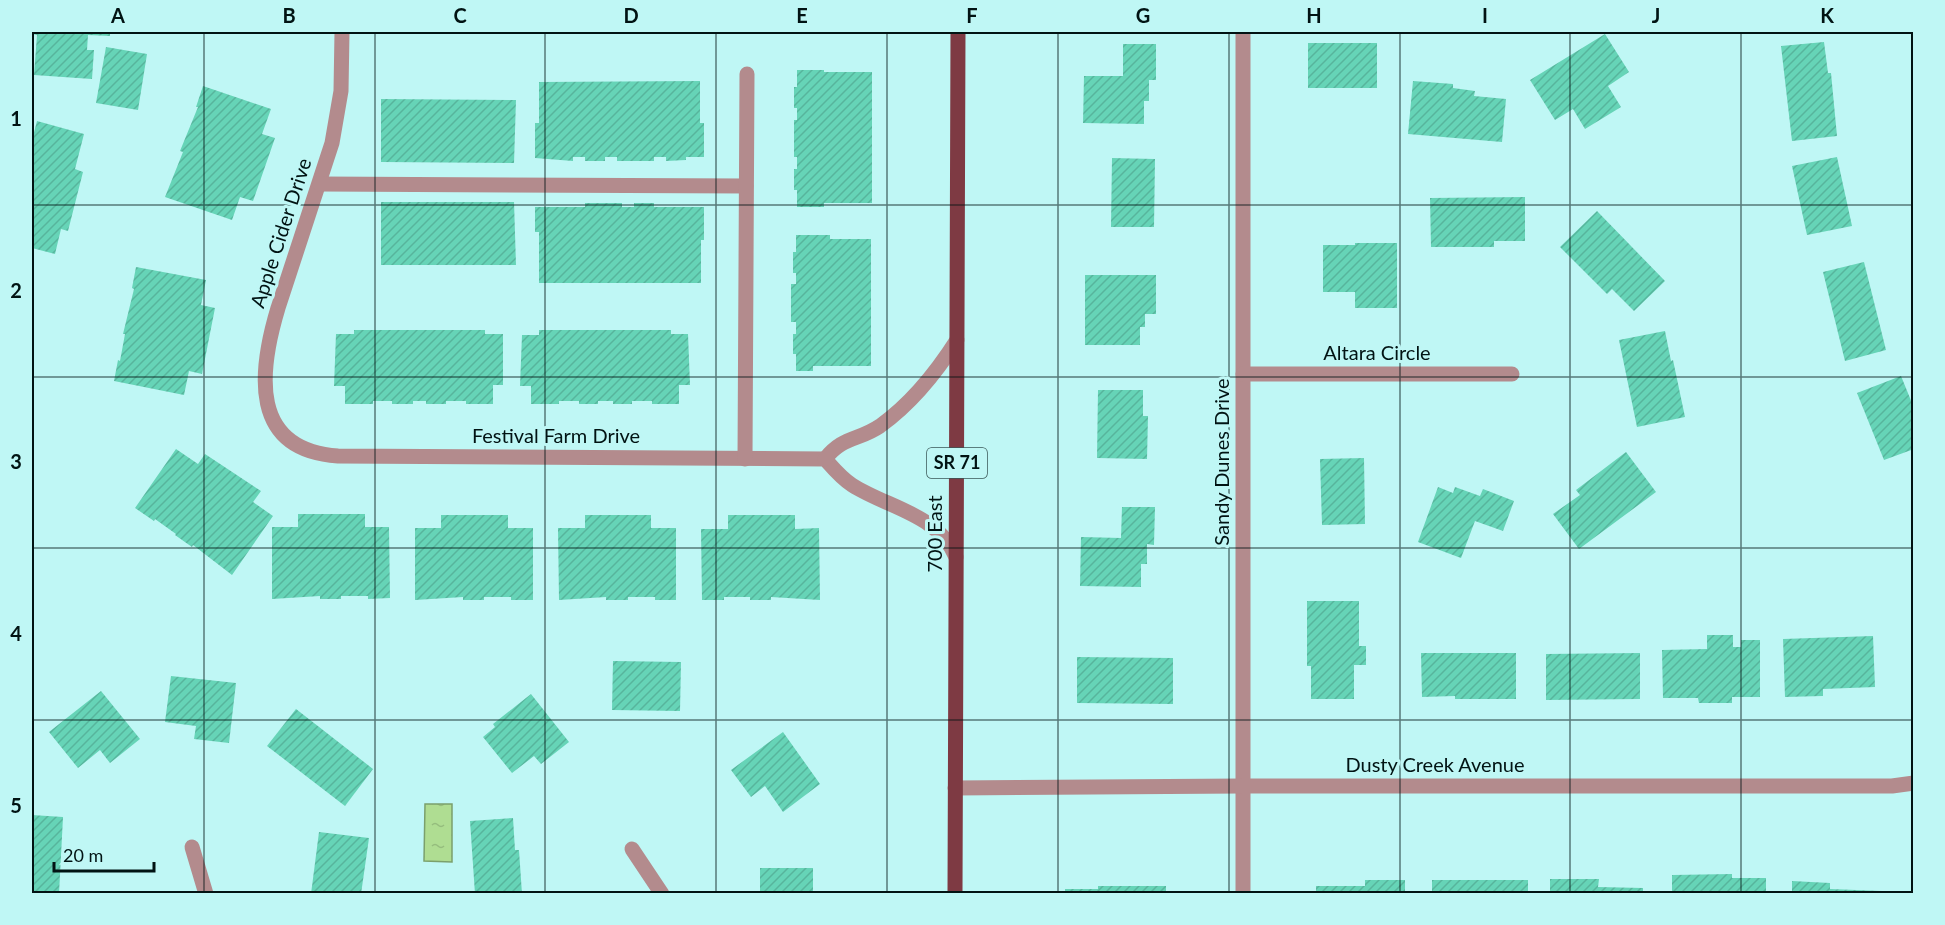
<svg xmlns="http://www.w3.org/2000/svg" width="1945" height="925" viewBox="0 0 1945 925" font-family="Lato,sans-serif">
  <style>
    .water { fill: url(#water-ripples); stroke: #7ba06c; stroke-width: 1.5 }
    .building { fill: url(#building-hatch) }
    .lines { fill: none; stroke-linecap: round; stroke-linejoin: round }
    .minor { stroke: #b38b8d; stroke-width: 15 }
    .major { stroke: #7e3a43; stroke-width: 15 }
    .grid { fill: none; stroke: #011313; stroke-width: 1.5; stroke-opacity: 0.55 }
    .labels { text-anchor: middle; stroke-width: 6; stroke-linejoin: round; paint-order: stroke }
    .shield { fill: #bff7f5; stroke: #3a5757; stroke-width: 1.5 }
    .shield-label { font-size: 18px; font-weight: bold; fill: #011313 }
    .street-label { font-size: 20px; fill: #011313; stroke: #bff7f5 }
    .neatline { fill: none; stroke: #011313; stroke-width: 2 }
    .grid-label { font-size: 20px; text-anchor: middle; font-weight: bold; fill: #011313 }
  </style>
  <defs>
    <pattern id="water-ripples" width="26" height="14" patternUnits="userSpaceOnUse" patternTransform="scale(1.5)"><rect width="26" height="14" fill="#afdd92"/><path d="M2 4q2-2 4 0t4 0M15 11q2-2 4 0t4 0" fill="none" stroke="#95bd7d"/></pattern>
    <pattern id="building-hatch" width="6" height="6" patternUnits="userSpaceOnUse" patternTransform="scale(1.5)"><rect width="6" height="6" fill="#66d4b7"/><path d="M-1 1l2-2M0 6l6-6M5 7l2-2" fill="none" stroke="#57b59c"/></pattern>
  </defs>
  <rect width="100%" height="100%" fill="#bff7f5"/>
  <polygon class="water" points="425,804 452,804 452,862 424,861"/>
  <g class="building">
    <polygon points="32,32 110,32 110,36 88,35 87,50 94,50 92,79 34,75 37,35 32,34"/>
    <polygon points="1605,34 1629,72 1608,86 1621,107 1585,129 1573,109 1555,120 1530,80"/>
    <polygon points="1824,42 1828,73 1831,73 1837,136 1792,141 1781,46"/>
    <rect x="1308" y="43" width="69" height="45"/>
    <polygon points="1123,44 1156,44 1156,80 1149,80 1149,101 1144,101 1144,124 1083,123 1084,76 1123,76"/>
    <polygon points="106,47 147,54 138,110 96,103"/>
    <polygon points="797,70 824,70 824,72 872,72 872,203 824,203 824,207 797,207 797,190 794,190 794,169 797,169 797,157 794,157 794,120 797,120 797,108 794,108 794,87 797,87"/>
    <polygon points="700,81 700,123 704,123 704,157 686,157 686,160 666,161 666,157 654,157 654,161 617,161 617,157 605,157 605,161 585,161 585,157 573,157 573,161 535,158 535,123 539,123 539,82"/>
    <polygon points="1413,81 1453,84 1453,88 1475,91 1474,96 1506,99 1502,142 1408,134"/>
    <polygon points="203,86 271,109 262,134 275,138 253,201 240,197 232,220 165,197 183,152 180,151 198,107 196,107"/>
    <polygon points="381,99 516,100 514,163 381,162"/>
    <polygon points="37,121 84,134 75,169 83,172 68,231 61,229 55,254 32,248 32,140"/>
    <polygon points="1837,157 1852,226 1807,235 1792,166"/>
    <polygon points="1112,158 1155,159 1154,227 1111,227"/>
    <polygon points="1525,197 1525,241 1494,241 1494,247 1431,247 1430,198"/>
    <polygon points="381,202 514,202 516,265 381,265"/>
    <polygon points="585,203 622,203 622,207 634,207 634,203 654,203 654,207 704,207 704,240 701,240 701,283 539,283 539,232 535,232 535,207 585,207"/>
    <polygon points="1597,211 1665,281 1634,311 1612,289 1607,294 1560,247"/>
    <polygon points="796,235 830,235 830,239 871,239 871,366 813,366 813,371 796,371 796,354 793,354 793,334 796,334 796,322 791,322 791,284 796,284 796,273 793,273 793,252 796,252"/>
    <polygon points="1355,243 1397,243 1397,308 1355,308 1355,292 1323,292 1323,245 1355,245"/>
    <polygon points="1864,262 1886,350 1845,361 1823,272"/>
    <polygon points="136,267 206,280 201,305 215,308 202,374 189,371 184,395 114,381 118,360 120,361 125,334 123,334 134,289 132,288"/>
    <polygon points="1085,275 1156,275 1156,314 1145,314 1145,327 1140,327 1140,345 1085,345"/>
    <polygon points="354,330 485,330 485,334 503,334 503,385 493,385 493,404 466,404 466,401 446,401 446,404 426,404 426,401 413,401 413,404 392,404 392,401 373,401 373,404 345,404 345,386 334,386 336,334 354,334"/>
    <polygon points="539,330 671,330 671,334 688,334 690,385 679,385 679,404 652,404 652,401 632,401 632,404 613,404 613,401 598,401 598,404 579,404 579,401 559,401 559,404 531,404 531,386 520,386 522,335 539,335"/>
    <polygon points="1665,331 1671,361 1673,360 1685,417 1637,427 1619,340"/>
    <polygon points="1901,376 1914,408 1914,449 1884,460 1857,393"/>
    <polygon points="1098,390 1143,390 1143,416 1148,416 1147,459 1097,458"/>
    <polygon points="176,449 198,464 205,454 261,491 253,502 273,516 232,575 193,545 192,547 175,535 176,534 155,519 154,521 135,508"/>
    <polygon points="1626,452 1656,492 1579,549 1553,514 1580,495 1576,490"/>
    <polygon points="1364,458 1365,524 1322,525 1320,459"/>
    <polygon points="1438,487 1453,493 1455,487 1480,496 1483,489 1514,501 1503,531 1475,521 1461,558 1418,542"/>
    <polygon points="1122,507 1155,507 1154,545 1147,544 1147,564 1141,564 1141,587 1080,586 1081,537 1121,538"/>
    <polygon points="298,514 365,514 365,527 389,527 390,598 368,599 368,596 341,596 341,599 320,599 320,596 272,599 272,527 298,527"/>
    <polygon points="441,515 508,515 508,528 533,528 533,600 511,600 511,597 484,597 484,600 463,600 463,597 415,600 415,528 441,528"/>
    <polygon points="585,515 651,515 651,528 676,528 676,600 655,600 655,597 628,597 628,600 606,600 606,597 559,600 558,528 585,528"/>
    <polygon points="728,515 795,515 795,529 819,528 820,600 771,597 771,600 750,600 750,597 724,597 724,600 702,600 701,529 728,529"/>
    <polygon points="1307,601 1359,601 1359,646 1366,646 1366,665 1354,665 1354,699 1311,699 1311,666 1307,666"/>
    <polygon points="1707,635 1733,635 1733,647 1741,647 1741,640 1760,640 1760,697 1732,697 1732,703 1699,703 1698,698 1663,698 1662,650 1707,649"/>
    <polygon points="1873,636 1875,687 1823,689 1823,696 1785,697 1783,639"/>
    <polygon points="1421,653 1516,653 1516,699 1455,699 1455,696 1422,697"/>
    <polygon points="1640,653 1640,699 1546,700 1546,654"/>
    <polygon points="1077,657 1173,658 1173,704 1077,703"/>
    <polygon points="613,661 681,662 680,711 612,710"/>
    <polygon points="171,676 236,683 229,743 194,739 196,726 165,722"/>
    <polygon points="101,691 140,739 110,763 100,750 78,768 49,732"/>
    <polygon points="531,694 569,742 541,764 534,756 512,773 483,737 495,727 493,724"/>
    <polygon points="296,709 373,769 345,806 267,746"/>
    <polygon points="783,732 820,784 783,812 765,786 751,797 731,770"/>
    <polygon points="32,815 63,817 59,894 32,894"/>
    <polygon points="513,818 515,850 519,850 522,894 475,894 470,821"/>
    <polygon points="319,832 369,838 361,894 311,894"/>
    <rect x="760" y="868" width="53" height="26"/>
    <polygon points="1732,874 1732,878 1766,878 1766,894 1672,894 1672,875"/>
    <polygon points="1550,879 1599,879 1598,887 1643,888 1643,894 1550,894"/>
    <polygon points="1365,880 1405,880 1405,894 1316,894 1316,886 1365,886"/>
    <rect x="1432" y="880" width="96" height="14"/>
    <polygon points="1792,881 1830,883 1830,889 1882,891 1882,894 1792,894"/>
    <polygon points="1098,886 1166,886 1166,894 1065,894 1065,889 1098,889"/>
  </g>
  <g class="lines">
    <g class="minor">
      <path d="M342 32 341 91 332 143 278 308C259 371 249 450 338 456L825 459C833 468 841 478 852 485 888 508 938 514 956 557"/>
      <polyline points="1243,32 1243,894"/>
      <polyline points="320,184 746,186"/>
      <polyline points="1243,374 1512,374"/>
      <polyline points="745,459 747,74"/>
      <path d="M825 459C843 436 858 441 880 426 912 403 936 373 957 340"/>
      <polyline points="955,788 1243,786 1892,786 1914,783"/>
      <polyline points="192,847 206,894"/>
      <polyline points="632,849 662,894"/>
    </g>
    <polyline class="major" points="955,894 958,32"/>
  </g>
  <path class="grid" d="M204 32V894M375 32V894M545 32V894M716 32V894M887 32V894M1058 32V894M1229 32V894M1400 32V894M1570 32V894M1741 32V894M32 205H1914M32 377H1914M32 548H1914M32 720H1914"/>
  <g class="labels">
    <rect class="shield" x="927" y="448" width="60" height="30" rx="4.5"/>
    <g class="shield-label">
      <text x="957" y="469">SR 71</text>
    </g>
    <g class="street-label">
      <text transform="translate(281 233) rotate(-72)" y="7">Apple Cider Drive</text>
      <text x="1377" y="360">Altara Circle</text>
      <text x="556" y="443">Festival Farm Drive</text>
      <text transform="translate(1222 462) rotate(-90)" y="7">Sandy Dunes Drive</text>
      <text transform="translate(935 534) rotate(-90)" y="7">700 East</text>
      <text x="1435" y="772">Dusty Creek Avenue</text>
    </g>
  </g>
  <rect width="1945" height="925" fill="none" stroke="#bff7f5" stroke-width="66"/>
  <path d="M54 862v9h100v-9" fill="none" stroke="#011313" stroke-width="3"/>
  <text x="63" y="862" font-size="18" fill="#011313" stroke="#bff7f5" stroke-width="4.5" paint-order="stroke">20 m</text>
  <rect x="33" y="33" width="1879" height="859" class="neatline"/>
  <g class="grid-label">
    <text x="118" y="23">A</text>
    <text x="289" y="23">B</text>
    <text x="460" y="23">C</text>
    <text x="631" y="23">D</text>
    <text x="802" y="23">E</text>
    <text x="972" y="23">F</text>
    <text x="1143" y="23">G</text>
    <text x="1314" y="23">H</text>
    <text x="1485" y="23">I</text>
    <text x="1656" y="23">J</text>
    <text x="1827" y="23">K</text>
    <text x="16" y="126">1</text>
    <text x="16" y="298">2</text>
    <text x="16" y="469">3</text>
    <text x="16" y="641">4</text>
    <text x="16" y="813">5</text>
  </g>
</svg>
